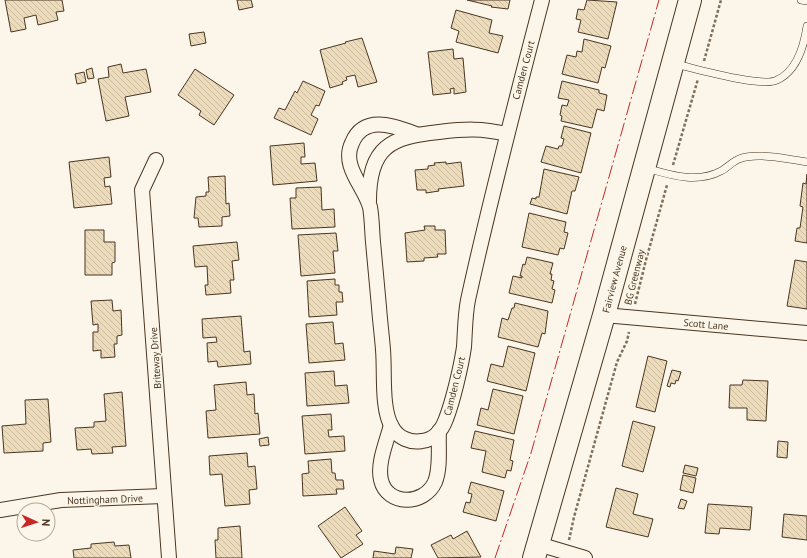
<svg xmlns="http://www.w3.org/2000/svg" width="807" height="558" viewBox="0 0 807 558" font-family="'PT Sans',sans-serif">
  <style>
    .building { fill: url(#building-back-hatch); stroke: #4a3520 }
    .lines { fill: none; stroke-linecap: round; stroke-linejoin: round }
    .service-casing { stroke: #4a3520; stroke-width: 8 }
    .minor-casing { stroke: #4a3520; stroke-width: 16 }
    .primary-casing { stroke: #4a3520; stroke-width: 24 }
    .path { stroke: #7f6f5c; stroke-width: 2.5; stroke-dasharray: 3 2; stroke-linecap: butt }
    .service { stroke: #fbf6e9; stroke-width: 7 }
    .minor { stroke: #fbf6e9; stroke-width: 14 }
    .primary { stroke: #fbf6e9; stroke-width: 22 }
    .power { stroke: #c62828; stroke-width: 1; stroke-dasharray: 14 3 2 3; stroke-linecap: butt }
    .labels { text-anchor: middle; stroke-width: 3; stroke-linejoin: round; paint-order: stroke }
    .street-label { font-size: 10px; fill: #4a3520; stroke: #fbf6e9 }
  </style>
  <defs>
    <pattern id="building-back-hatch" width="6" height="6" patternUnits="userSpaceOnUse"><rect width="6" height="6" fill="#ecdcbc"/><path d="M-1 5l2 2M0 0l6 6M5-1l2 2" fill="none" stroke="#ccbda1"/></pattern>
  </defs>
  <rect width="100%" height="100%" fill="#fbf6e9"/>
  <g class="building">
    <polygon points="5,0 62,0 64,11 56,12 58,20 38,25 36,15 24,18 26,29 11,32"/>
    <polygon points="237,0 251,0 253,7 239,10"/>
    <polygon points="467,0 510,0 508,9 491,7 492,6"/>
    <polygon points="587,0 617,2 608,39 578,32 581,20 576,19 578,9 584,10"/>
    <polygon points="456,10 492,20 489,33 503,36 498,53 456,42 459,31 451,28"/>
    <polygon points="204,32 206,43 191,46 189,34"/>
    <polygon points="362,38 377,82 358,87 355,75 346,77 347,80 342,82 343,84 330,88 320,50 346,43 345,42"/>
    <polygon points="584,39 611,46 605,68 602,67 598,83 562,74 567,55 576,57 577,51 582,52"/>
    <polygon points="453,49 454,59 463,58 466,92 454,94 454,88 450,89 451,93 433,95 428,52"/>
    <polygon points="121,64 123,73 146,69 151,92 125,97 129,116 106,121 98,79 109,77 108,67"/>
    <polygon points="92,68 94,78 88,79 86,70"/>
    <polygon points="195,69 234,95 214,125 199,115 201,111 178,95"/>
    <polygon points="84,72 86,82 77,84 75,74"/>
    <polygon points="303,81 325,91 319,106 316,105 311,115 318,119 311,135 274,118 279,108 285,110 295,91 297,93"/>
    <polygon points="562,81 599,90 599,93 607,95 604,111 597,109 592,128 561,121 562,116 560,115 562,105 567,106 569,100 558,98"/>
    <polygon points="564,126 591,133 581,173 541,162 546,146 558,149 559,146 562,146 564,139 561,138"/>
    <polygon points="304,143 305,157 301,157 301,164 315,163 317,181 273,185 270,146"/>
    <polygon points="109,157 111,177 104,178 105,187 110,186 112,204 74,208 69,162"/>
    <polygon points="446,162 446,164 461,162 464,186 438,189 439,191 426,193 426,190 417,190 415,170 428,169 428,166 435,165 434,163"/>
    <polygon points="544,169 579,177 575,191 572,191 567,214 530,204 532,198 536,199 536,197 539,197"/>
    <polygon points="807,174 807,243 795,241 797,228 800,228 803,207 800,206 803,183 806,184"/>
    <polygon points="225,176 226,204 229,203 230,216 222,217 222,226 199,227 198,218 194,218 196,197 206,196 206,192 209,192 208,177"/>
    <polygon points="321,187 322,210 334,209 335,227 292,229 290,198 296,198 296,188"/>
    <polygon points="529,213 566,222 564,232 568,233 564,249 560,248 558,255 522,247"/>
    <polygon points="424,226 435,226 435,230 445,230 446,254 437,254 438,257 424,258 424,261 407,262 405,233 425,230"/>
    <polygon points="85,230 104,230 104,242 115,242 115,262 112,263 112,275 85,275"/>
    <polygon points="336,233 338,251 333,251 335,273 301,276 298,235"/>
    <polygon points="237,242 239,260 232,261 234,280 230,280 231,293 206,295 205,285 208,285 207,266 195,267 193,246"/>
    <polygon points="527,257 553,263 550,274 552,274 551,280 554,281 552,289 555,290 552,303 509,293 513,276 522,278 522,276 520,276 523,264 525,265"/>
    <polygon points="795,260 807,262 807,309 787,306"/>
    <polygon points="335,279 335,285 339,285 339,292 342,292 343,302 336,302 337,315 309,317 307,281"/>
    <polygon points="112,300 113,311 121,310 122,335 117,336 117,344 114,344 115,357 101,358 101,350 93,351 93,332 98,332 98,324 93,325 91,301"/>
    <polygon points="515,303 548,311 545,334 542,333 538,347 498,337 502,318 508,320 512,308 514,308"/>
    <polygon points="241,316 244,352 250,351 251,364 218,367 217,361 208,362 207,343 217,342 216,337 203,338 202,319"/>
    <polygon points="333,322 335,344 343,343 345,360 309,363 306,324"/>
    <polygon points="508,346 535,353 526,391 487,381 491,364 503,367"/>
    <polygon points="648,356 667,361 655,412 636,407"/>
    <polygon points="672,370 681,372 678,381 676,380 675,384 671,383 670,387 667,386"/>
    <polygon points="334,371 335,386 347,385 349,403 307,406 305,373"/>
    <polygon points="743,380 768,381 766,421 747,420 747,408 729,408 730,385 742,385"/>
    <polygon points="246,382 247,395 254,394 255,414 258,413 260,434 208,438 206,411 216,410 214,385"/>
    <polygon points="493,389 523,396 514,434 477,425 481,408 488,410"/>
    <polygon points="122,392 126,446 112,447 113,453 92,454 91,449 77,450 75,428 94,427 94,422 106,421 104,394"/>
    <polygon points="48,399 51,442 43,443 43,451 4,453 2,426 26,424 25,400"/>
    <polygon points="331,414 332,430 328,430 329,437 344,436 345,451 305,454 302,416"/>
    <polygon points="633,421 655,427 643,472 622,466"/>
    <polygon points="475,431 514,440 510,460 513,461 511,471 507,470 505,478 482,472 486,451 471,448"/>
    <polygon points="268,437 269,445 260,446 259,439"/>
    <polygon points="778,441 788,442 787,458 777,457"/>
    <polygon points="247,453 248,467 255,466 257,489 249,490 250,504 225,506 222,474 210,475 209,456"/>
    <polygon points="331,459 332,473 335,473 336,480 343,480 344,489 336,489 337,494 303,496 302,474 309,473 308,461"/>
    <polygon points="685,465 698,468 696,476 683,473"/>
    <polygon points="683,475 696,478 693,493 680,490"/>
    <polygon points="471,482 504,491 496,521 463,512 466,502 470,503 472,494 468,493"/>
    <polygon points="616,488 638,494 633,514 653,519 648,537 606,527"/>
    <polygon points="681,499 687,501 684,509 678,508"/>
    <polygon points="708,504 752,507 750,530 720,528 719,534 705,533"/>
    <polygon points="345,507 362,531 356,535 363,544 341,558 318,526"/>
    <polygon points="784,514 807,516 807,540 782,537"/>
    <polygon points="240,526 242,558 216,558 215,540 218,540 218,528"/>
    <polygon points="467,531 481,557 438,558 431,545 451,535 453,539"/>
    <polygon points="114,542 115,546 129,545 131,558 74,558 73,550 91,548 91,544"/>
    <polygon points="396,547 413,549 411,558 373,558 374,551 395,554"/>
  </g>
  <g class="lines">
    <g class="service-casing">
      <g id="service">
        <polyline points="801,0 807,1"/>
        <path d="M675 64C694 68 762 88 777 80 797 71 804 46 807 26"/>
        <path d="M646 168C671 175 696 184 721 171 727 168 733 161 739 159 756 152 789 159 807 162"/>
      </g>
    </g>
    <g class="minor-casing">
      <g id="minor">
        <path d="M416 134C394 126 364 114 352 143 341 166 364 186 370 207 372 218 372 231 373 242 375 264 377 285 379 307 380 321 382 336 383 350 385 372 381 409 392 427 398 438 410 443 422 441 434 440 442 430 446 419 453 401 461 367 464 347 465 332 465 315 468 300 490 199 516 100 542 0"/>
        <polyline points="156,160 142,190 169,558"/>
        <path d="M369 201C369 147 390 137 439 132 465 129 481 128 507 134"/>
        <polyline points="604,315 807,333"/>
        <path d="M391 425C387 441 377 463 381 480 387 506 424 506 435 482 441 467 438 447 439 431"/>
        <polyline points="0,510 61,500 163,496"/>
        <polyline points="538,544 585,558"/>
      </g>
    </g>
    <g class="primary-casing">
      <polyline id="primary" points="534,558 604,315 690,0"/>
    </g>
    <g class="path">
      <polyline points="704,61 721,0"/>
      <polyline points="673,165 698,79"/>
      <polyline points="635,304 646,260 667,185"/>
      <polyline points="569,540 574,517 617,362 627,341 629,332"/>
    </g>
    <use href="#service" class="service"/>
    <use href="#minor" class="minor"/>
    <use href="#primary" class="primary"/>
    <polyline class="power" points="495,558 531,453 659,0"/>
  </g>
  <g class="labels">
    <g class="street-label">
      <text transform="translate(523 70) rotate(-75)" y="4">Camden Court</text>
      <text transform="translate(634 277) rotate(-76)" y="4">BG Greenway</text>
      <text transform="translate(614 279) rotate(-75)" y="4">Fairview Avenue</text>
      <text transform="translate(706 324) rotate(5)" y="4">Scott Lane</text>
      <text transform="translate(155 358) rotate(-94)" y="4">Briteway Drive</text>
      <text transform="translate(454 386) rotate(-76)" y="4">Camden Court</text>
      <text transform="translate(105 499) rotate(-2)" y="4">Nottingham Drive</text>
    </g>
  </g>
  <g transform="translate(36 522) rotate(93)"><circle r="19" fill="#fbf6e9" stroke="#b4a999"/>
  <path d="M0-3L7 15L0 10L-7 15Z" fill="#c62828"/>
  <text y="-6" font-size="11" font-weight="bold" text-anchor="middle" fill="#4a3520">N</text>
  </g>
</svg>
